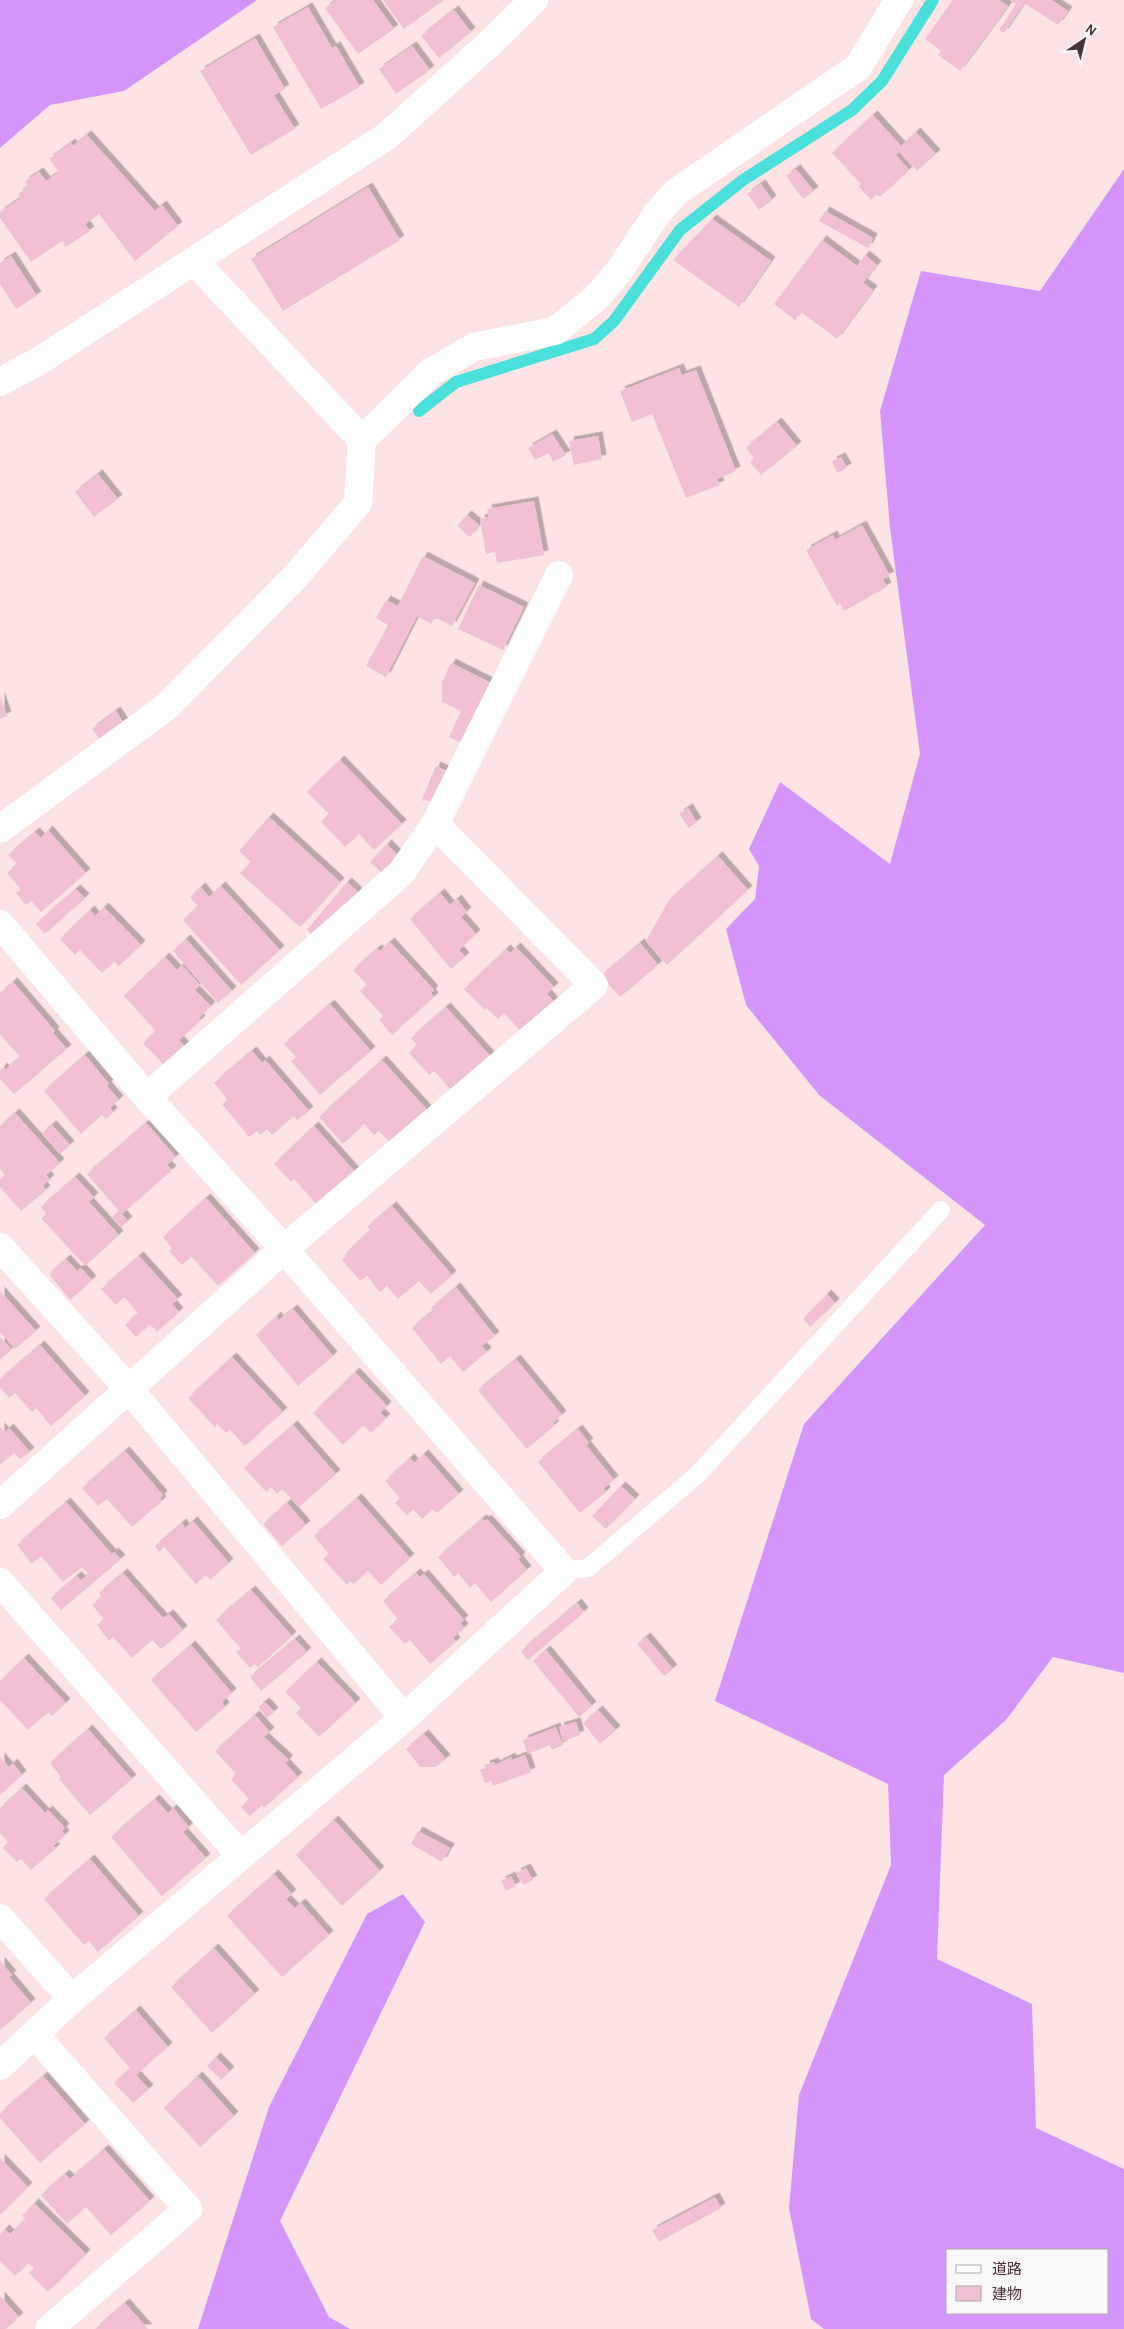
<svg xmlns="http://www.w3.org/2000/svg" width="1124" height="2329" viewBox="0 0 1124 2329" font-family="'Alegreya Sans','Noto Sans JP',sans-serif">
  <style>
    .forest { fill: #d495fb; fill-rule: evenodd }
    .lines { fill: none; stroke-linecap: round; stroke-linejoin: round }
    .stream { stroke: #49e0db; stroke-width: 12 }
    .building { fill: #f1c0d4; filter: url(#shadow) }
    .service { stroke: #fff; stroke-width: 18 }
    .minor { stroke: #fff; stroke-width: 28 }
    .tertiary { stroke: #fff; stroke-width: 28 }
  </style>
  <defs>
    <filter id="shadow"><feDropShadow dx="4.5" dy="-4.5" stdDeviation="0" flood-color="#0004"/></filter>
  </defs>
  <rect width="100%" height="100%" fill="#fee3e5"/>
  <g class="forest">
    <polygon points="0,0 257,0 124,91 50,105 0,148"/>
    <path d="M1124 169V1673L1053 1657 1006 1720 944 1775 937 1959 1032 2004 1036 2128 1124 2169V2329H824L811 2319 789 2208 799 2095 891 1865 888 1784 715 1701 804 1424 985 1225 819 1095 746 1005 726 929 755 899 759 866 749 849 780 782 890 864 920 754 890 528 880 411 921 271 1040 291ZM948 2250H1108V2313H948Z"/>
    <polygon points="403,1894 425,1922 280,2221 329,2317 350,2329 198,2329 269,2107 367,1914"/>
  </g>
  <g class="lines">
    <polyline class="stream" points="419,411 456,382 594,339 614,321 680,230 743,180 852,110 882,81 933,0"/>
  </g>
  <g class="building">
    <polygon points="336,0 373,0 394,29 358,54 325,8"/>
    <polygon points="383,0 444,0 404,29"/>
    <polygon points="953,0 999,0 1008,6 960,71 938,55 941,51 925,39"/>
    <polygon points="1010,0 1051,0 1068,11 1058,25 1024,3 1004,33 999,30 1016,4"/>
    <polygon points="308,7 332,48 336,46 360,87 321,109 273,27"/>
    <polygon points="454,10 471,32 439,58 421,36"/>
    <polygon points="255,38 285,89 274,95 295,129 251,155 200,71"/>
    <polygon points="412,46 430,70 396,94 379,69"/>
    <polygon points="873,115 901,146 916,132 936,154 917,171 899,152 896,155 909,170 880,197 877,194 871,200 858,186 861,184 832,153"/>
    <polygon points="87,135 155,211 162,205 178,226 135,261 99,214 85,224 90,231 66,247 62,241 31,262 0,218 0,212 21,198 18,194 28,187 25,181 39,172 46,181 59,172 49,159 71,143 73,146"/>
    <polygon points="796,169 814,191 803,199 786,176"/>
    <polygon points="761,184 772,200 759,210 747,194"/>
    <polygon points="368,187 400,240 283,311 251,259"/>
    <polygon points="825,211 873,238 868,248 819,221"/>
    <polygon points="712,219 771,261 739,307 673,260"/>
    <polygon points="822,240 857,266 865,255 877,265 863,283 873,290 837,339 801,312 795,320 774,304"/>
    <polygon points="11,256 37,296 16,309 0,284 0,263"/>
    <polygon points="679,368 682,375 696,370 736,471 717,479 720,485 686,498 652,414 632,422 620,391"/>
    <polygon points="777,422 797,446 761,475 750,462 754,458 746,448"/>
    <polygon points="552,434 566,455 553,462 549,453 535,460 528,448"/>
    <polygon points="598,436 602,459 574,465 569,441"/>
    <polygon points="841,457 847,468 837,473 832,461"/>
    <polygon points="98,474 118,499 94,517 75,492"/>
    <polygon points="534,501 544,555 497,563 495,552 486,554 480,519 489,517 487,509"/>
    <polygon points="467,515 479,525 470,537 457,526"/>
    <polygon points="862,525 890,576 883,579 887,587 844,611 840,604 837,606 806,550 833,535 835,540"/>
    <polygon points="423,556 475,583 452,626 435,617 431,624 417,616 386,677 366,666 388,625 376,618 386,600 398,606"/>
    <polygon points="479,585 524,607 503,650 458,629"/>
    <polygon points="451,663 493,684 464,744 449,737 461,711 442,702 442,682"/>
    <polygon points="0,696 7,716 0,719"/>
    <polygon points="116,711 124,723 101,741 92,729"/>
    <polygon points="340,760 402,824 374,850 359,834 345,847 321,822 329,814 307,792"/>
    <polygon points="436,766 451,773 437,803 422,799"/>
    <polygon points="688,808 697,822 689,828 679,814"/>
    <polygon points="269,817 340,882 300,927 240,873 251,862 239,851"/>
    <polygon points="48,830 86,873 41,912 31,901 26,905 16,893 21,889 7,873 17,864 8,855 35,832 41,838"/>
    <polygon points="387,844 405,862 388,879 370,862"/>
    <polygon points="718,856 748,890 667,965 646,941 669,900"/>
    <polygon points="347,882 358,892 318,939 307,930"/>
    <polygon points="221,886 280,950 241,985 183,920 198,906 190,897 201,887 209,897"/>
    <polygon points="76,889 85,898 45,934 36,924"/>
    <polygon points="440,893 450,905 457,899 467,912 461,917 476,934 459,950 465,957 451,969 410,919"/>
    <polygon points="104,907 141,945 119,966 114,961 102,973 80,950 75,955 60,939 90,910 95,916"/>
    <polygon points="186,939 232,991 218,1003 173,951"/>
    <polygon points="390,942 434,990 431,993 434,997 392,1035 379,1020 383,1016 360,991 367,985 353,970 377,949 380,951"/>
    <polygon points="640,943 658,965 620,997 601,976"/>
    <polygon points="516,947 554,987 547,994 554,1002 522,1033 504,1013 498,1019 487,1008 485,1010 464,989 506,949 510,953"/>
    <polygon points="165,957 177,970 182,965 200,985 195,990 211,1006 199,1018 201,1020 179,1040 191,1052 164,1065 143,1043 156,1031 124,996"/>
    <polygon points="13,982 55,1031 53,1033 67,1049 14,1094 0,1079 0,1070 3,1067 5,1070 20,1057 0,1034 0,993"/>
    <polygon points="330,1004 371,1051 320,1095 291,1061 296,1057 284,1044"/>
    <polygon points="446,1007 492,1058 454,1093 434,1071 429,1075 409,1053 417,1045 411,1038"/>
    <polygon points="252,1051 262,1063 265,1060 309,1111 297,1120 294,1116 272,1135 267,1129 261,1135 257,1131 249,1137 222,1104 228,1100 214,1083"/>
    <polygon points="85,1055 109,1084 107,1086 119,1100 110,1108 113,1112 106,1119 102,1115 81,1134 44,1091"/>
    <polygon points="382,1060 429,1112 393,1146 379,1131 374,1135 364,1124 343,1144 319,1117"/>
    <polygon points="15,1113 60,1163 46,1175 50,1179 43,1186 46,1190 21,1211 0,1187 0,1179 5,1175 0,1169 0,1126"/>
    <polygon points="146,1123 176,1157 167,1165 172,1170 122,1214 128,1221 121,1227 112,1217 119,1211 87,1174"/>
    <polygon points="52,1125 70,1145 60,1154 42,1133"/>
    <polygon points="314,1126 357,1174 320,1208 294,1179 291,1182 274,1164"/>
    <polygon points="75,1177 94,1197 89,1202 119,1235 85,1266 41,1218 47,1214 41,1207"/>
    <polygon points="206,1198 255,1253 218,1286 191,1256 182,1265 169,1251 172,1248 163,1237"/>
    <polygon points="392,1206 452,1275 431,1294 419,1281 398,1299 387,1286 380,1292 367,1276 360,1281 342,1260 346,1256 345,1254 370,1230 367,1227"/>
    <polygon points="139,1256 178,1299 172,1304 179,1312 157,1332 150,1324 136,1337 125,1325 138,1313 124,1297 116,1305 101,1289"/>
    <polygon points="66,1259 77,1271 81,1268 92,1280 70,1300 49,1274"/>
    <polygon points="456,1287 495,1336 482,1346 487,1352 463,1372 450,1356 441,1364 412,1328 434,1310 431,1308"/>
    <polygon points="0,1291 36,1331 15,1349 0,1332"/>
    <polygon points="827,1294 835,1303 810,1327 803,1319"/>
    <polygon points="293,1309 333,1356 298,1386 256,1335 277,1316 279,1320"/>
    <polygon points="0,1337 12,1349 0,1360"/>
    <polygon points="40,1345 85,1396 51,1426 36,1408 32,1412 15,1393 9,1398 0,1387 0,1379"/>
    <polygon points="232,1357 283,1412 245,1446 230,1430 226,1433 217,1424 215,1427 188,1398"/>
    <polygon points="516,1359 562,1415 553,1423 555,1425 527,1449 478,1390"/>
    <polygon points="355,1372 387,1406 380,1413 386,1418 371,1433 363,1425 343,1445 313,1413"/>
    <polygon points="293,1425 336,1474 299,1507 282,1489 277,1494 271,1487 266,1492 244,1468"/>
    <polygon points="0,1427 5,1432 9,1428 30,1452 20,1459 14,1453 0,1465"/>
    <polygon points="578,1429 589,1443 586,1445 614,1480 604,1488 606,1492 580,1513 538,1462"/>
    <polygon points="125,1451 163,1495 160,1499 162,1501 132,1527 107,1499 98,1506 82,1488"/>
    <polygon points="424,1454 459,1494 437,1513 433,1509 422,1519 413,1509 407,1515 395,1503 400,1498 385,1481 410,1458 414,1463"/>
    <polygon points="621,1486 635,1499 606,1529 592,1516"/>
    <polygon points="357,1498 410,1558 381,1585 368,1571 354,1584 350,1581 347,1585 323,1559 329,1554 314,1536"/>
    <polygon points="66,1502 112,1554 114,1552 121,1559 61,1610 51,1598 77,1576 81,1580 89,1574 82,1567 63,1582 41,1556 32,1564 17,1545"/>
    <polygon points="287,1503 306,1525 282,1546 263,1524"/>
    <polygon points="482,1519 485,1521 487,1519 521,1557 518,1559 527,1570 491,1602 475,1583 470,1588 458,1573 454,1577 438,1557"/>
    <polygon points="193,1521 229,1563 210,1580 206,1575 196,1584 164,1547 159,1552 155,1546 182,1523 185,1528"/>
    <polygon points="123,1573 163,1618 169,1614 183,1630 161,1649 152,1640 132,1658 113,1637 109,1641 97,1625 104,1619 92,1605 101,1597 99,1593"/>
    <polygon points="416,1573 420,1577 424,1574 464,1620 460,1623 464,1628 453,1638 456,1642 430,1664 410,1640 405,1644 389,1627 398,1619 383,1601"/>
    <polygon points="251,1590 292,1636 258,1667 255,1664 250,1668 236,1652 241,1649 216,1620"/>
    <polygon points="577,1603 584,1612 528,1660 521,1651"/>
    <polygon points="646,1637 673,1669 664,1676 637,1644"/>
    <polygon points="295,1639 307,1652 261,1691 250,1677"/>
    <polygon points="191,1645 232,1693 222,1702 225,1707 196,1732 151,1680"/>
    <polygon points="546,1650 592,1706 579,1717 533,1661"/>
    <polygon points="24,1658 66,1703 52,1716 48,1712 28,1730 0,1700 0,1681"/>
    <polygon points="317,1662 356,1703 319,1737 296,1713 301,1708 285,1692"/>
    <polygon points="265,1702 274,1712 267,1718 258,1707"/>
    <polygon points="598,1710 616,1730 600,1744 583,1723"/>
    <polygon points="255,1715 270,1732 264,1737 289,1760 285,1763 298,1777 264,1808 262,1805 250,1816 241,1807 254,1796 249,1799 231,1779 236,1774 215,1751"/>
    <polygon points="576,1722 580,1735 563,1741 559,1727"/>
    <polygon points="556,1727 563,1745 552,1750 550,1745 528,1754 523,1740"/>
    <polygon points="88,1729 132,1779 90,1815 59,1779 61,1777 50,1763"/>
    <polygon points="424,1734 446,1759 436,1767 420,1767 406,1749"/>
    <polygon points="525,1755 531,1772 493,1786 491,1781 485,1783 480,1770 486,1768 485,1765 494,1762 495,1765 511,1757 512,1760"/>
    <polygon points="0,1757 9,1767 13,1763 22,1775 0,1795"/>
    <polygon points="22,1788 45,1813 48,1810 65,1828 62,1831 65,1835 53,1846 56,1848 31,1870 21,1859 17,1862 3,1848 8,1842 0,1833 0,1808"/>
    <polygon points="155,1799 168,1813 173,1808 189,1827 183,1832 206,1858 162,1896 111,1837"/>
    <polygon points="334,1820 380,1871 342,1906 296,1855"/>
    <polygon points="418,1831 450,1848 442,1862 411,1844"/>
    <polygon points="90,1859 139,1916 98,1952 89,1941 84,1945 44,1899"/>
    <polygon points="526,1868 533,1880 523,1885 516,1873"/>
    <polygon points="274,1874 292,1894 286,1899 295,1908 301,1903 329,1935 282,1977 227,1916"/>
    <polygon points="511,1876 516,1886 506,1891 501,1881"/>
    <polygon points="214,1948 255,1994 212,2033 171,1987"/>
    <polygon points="0,1961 12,1975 9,1977 31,2003 0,2030"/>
    <polygon points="136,2010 168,2047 136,2075 149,2089 133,2103 114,2083 130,2068 104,2038"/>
    <polygon points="216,2057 230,2071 221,2080 207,2066"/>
    <polygon points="43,2076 85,2124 40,2163 0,2118 0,2113"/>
    <polygon points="198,2076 234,2116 200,2147 164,2108"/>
    <polygon points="104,2149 150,2201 111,2235 86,2207 67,2224 41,2195 65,2174 70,2179"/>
    <polygon points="0,2158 28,2187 0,2215"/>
    <polygon points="715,2197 721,2208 659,2242 652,2230"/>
    <polygon points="34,2203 86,2254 48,2292 29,2273 34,2268 28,2263 15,2276 0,2261 0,2234 5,2229 10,2234 26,2219 22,2216"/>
    <polygon points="0,2296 19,2317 6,2329 0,2329"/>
    <polygon points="125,2303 148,2329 95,2329"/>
  </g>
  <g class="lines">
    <polyline class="service" points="564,1571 588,1568 696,1476 941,1210"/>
    <g class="minor">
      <polyline points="194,261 362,440"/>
      <polyline points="0,382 39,361 387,136 491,42 534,0"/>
      <polyline points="0,829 166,707 296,576 358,503 362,440 431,372 474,347 555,331 596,298 619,271 656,215 675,193 858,67 899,0"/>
      <polyline points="0,924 147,1097 284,1249 564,1571"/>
      <polyline points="147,1097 401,873 435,824 559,575"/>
      <polyline points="0,1247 129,1389 404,1718"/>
      <polyline points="0,1505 284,1249 594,985 435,824"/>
      <polyline points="0,1918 72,1999"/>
      <polyline points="35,2035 188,2209 49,2329"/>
    </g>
    <g class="tertiary">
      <polyline points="0,1582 241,1856"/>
      <polyline points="0,2066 72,1999 404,1718 564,1571"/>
    </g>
  </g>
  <rect x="946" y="2249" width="162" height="65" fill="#f8f8f8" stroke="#b3a8aa"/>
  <rect x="956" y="2265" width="25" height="8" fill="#ffffff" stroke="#b3a8aa"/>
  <text x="992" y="2274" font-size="15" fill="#4b3134">道路</text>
  <rect x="956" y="2286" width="25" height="15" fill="#f1c0d4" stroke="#b3a8aa"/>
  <text x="992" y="2299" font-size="15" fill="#4b3134">建物</text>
  <g transform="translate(1084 40) rotate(35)" stroke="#f8f8f8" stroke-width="4" paint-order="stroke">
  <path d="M0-4L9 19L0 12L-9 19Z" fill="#4b3134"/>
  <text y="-8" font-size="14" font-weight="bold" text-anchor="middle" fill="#4b3134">N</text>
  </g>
</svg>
